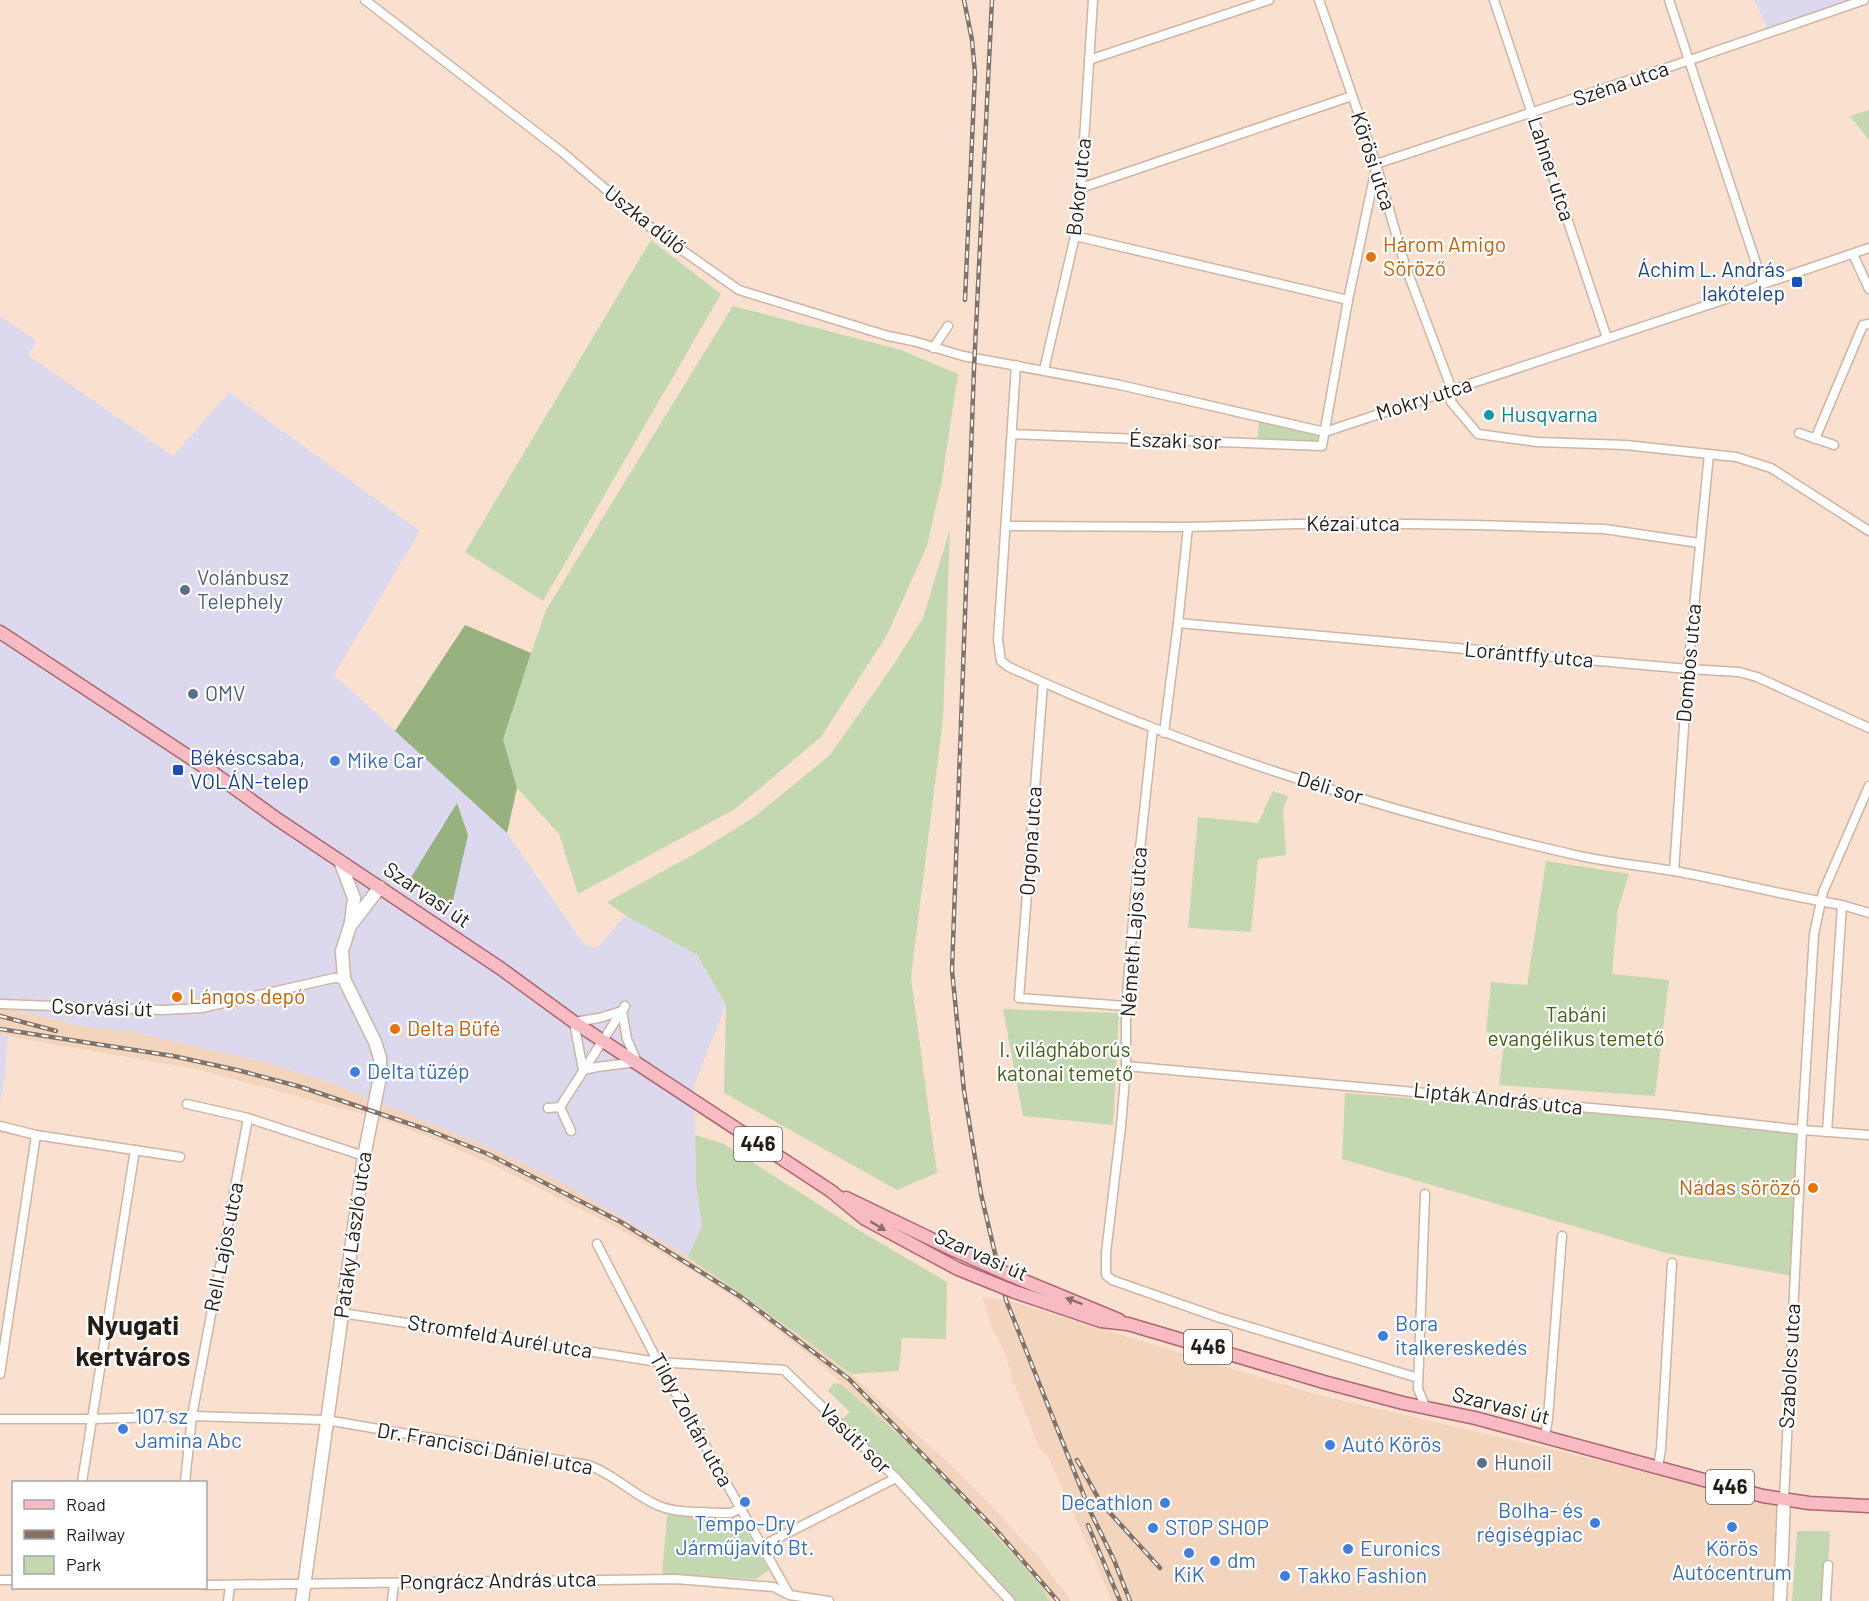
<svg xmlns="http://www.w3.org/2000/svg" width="1869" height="1601" viewBox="0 0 1869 1601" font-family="Barlow,sans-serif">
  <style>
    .built { fill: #f3d4bd }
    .industrial { fill: #dcd9ef }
    .green { fill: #c3d8b0 }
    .forest { fill: #97b17f }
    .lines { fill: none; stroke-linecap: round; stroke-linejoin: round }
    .street-casing { stroke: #cdb5a3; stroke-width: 11 }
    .secondary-casing { stroke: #cdb5a3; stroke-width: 15 }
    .primary-casing { stroke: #ab666e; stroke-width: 15 }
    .street { stroke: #fff; stroke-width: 8 }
    .secondary { stroke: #fff; stroke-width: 12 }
    .primary { stroke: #f8bbc4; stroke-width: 12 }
    .rail-casing { stroke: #837367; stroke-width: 4.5 }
    .rail { stroke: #fff; stroke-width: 2; stroke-dasharray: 7; stroke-linecap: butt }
    .primary-bridge-casing { stroke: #ab666e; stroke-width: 15; stroke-linecap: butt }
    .primary-bridge { stroke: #f8bbc4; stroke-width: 12 }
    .oneway { fill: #8e6c6d }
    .food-dot { fill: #e8710a; stroke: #fff; stroke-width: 2 }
    .transit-dot { fill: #1a4fb4; stroke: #fff; stroke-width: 2 }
    .culture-dot { fill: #0f9aa8; stroke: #fff; stroke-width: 2 }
    .service-dot { fill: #5c6f8a; stroke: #fff; stroke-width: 2 }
    .shop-dot { fill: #3f7fe0; stroke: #fff; stroke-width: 2 }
    .labels { text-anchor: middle; stroke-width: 4.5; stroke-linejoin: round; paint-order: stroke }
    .shield { fill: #fff; stroke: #66605c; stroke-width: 1.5 }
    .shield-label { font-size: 20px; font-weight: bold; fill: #251c16 }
    .street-label { font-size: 21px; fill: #251c16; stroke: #fff }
    .food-label { font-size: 21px; fill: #c56008; stroke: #fff; text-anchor: start }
    .transit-label { font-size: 21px; fill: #164399; stroke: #fff; text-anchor: end }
    .culture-label { font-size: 21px; fill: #0d838f; stroke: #fff; text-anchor: start }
    .service-label { font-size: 21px; fill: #4e5e75; stroke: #fff; text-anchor: start }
    .shop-label { font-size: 21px; fill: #366cbe; stroke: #fff; text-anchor: start }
    .park-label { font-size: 21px; fill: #426118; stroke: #fff }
    .district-label { font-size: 27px; font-weight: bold; fill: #251c16; stroke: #fff }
  </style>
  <rect width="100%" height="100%" fill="#fae1cf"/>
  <g class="built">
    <polygon points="0,1007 89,1027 133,1032 265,1062 326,1081 496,1150 565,1184 688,1257 802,1337 851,1374 943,1458 992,1507 1036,1554 1071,1601 1050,1601 1037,1581 921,1454 813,1358 743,1304 703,1277 610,1224 493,1165 429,1137 380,1119 196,1069 0,1035"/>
    <polygon points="982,1297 1009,1301 1319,1395 1779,1503 1776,1601 1112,1601 1048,1456 1039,1449 1016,1387 1012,1383 1011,1371 997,1335 994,1333"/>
  </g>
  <g class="industrial">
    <polygon points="1754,0 1860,0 1769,32"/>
    <polygon points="0,316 37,341 28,355 173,456 229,392 420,531 334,675 507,833 584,944 597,948 628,912 697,955 726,1005 694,1085 696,1183 702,1226 688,1257 565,1184 496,1150 326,1081 265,1062 133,1032 89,1027 0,1007"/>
    <polygon points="0,1035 8,1036 5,1078 0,1104"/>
  </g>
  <g class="green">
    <polygon points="1869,110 1869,140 1850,116"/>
    <polygon points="651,240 721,294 543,601 465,552"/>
    <polygon points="733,306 901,350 958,374 942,480 927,546 887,635 821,737 735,809 578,894 559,834 517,788 502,736 546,610"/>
    <polygon points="1259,422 1322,434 1321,438 1313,442 1257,441"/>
    <polygon points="950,529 943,719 911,977 937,1173 897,1190 724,1093 726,1005 697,955 625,915 607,902 698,852 754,817 830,755 892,667 923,618"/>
    <polygon points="1273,791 1288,796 1283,809 1286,855 1258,859 1251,932 1188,928 1198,817 1258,823"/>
    <polygon points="1546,861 1629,874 1618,909 1612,974 1669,980 1655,1096 1499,1085 1505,1035 1486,1032 1491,982 1527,985"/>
    <polygon points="1003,1009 1119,1013 1113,1125 1023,1116"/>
    <polygon points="1345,1093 1802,1130 1792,1276 1666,1253 1342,1159"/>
    <polygon points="695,1135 724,1144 862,1232 947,1282 946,1339 902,1338 899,1371 851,1374 802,1337 688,1257 702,1226 696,1183"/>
    <polygon points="834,1383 841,1384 921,1454 1037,1581 1050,1601 1015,1601 904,1479 841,1420 850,1412 828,1391"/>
    <polygon points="667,1515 735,1518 744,1527 769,1570 756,1579 662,1574"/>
    <polygon points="1797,1531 1830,1531 1826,1601 1792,1601"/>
  </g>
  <g class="forest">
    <polygon points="465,625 531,653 503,739 517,788 507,833 395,731"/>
    <polygon points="457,803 468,835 452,905 410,879"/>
  </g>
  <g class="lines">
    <g class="street-casing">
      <g id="street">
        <polyline points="365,0 562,152 656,232 739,290 888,336 913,341 963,356 1120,385 1325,432 1726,299 1763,284 1869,248"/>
        <polyline points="1319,0 1376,164 1405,265 1452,390 1451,402 1478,434 1537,442 1626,445 1736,457 1771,468 1869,531"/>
        <polyline points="1494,0 1607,338"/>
        <polyline points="1669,0 1763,284"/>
        <polyline points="1089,60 1269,0"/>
        <polyline points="1376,164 1690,60 1864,0"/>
        <polyline points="1081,188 1352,96"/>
        <polyline points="1075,236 1348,300"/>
        <polyline points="1853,254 1869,289"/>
        <polyline points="933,348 948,326"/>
        <path d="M1016 365 998 640 1001 661 1009 667C1187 749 1376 809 1567 853 1602 862 1638 865 1674 871 1730 881 1786 896 1842 905L1869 913"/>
        <polyline points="1044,370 1075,236 1081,188 1093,0"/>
        <polyline points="1799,433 1834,445"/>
        <polyline points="1012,434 1322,446 1348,300 1376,168"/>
        <polyline points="1815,439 1863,325 1869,324"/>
        <polyline points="1007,526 1188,527 1338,523 1476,525 1604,529 1699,543"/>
        <polyline points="1178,623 1688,669 1739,672 1757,677 1869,728"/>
        <polyline points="1043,683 1019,998 1126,1006"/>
        <polyline points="1153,728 1136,886 1126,1006 1126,1066 1121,1126 1106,1253 1106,1275 1112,1280 1220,1318 1418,1378"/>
        <polyline points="1164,733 1178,623 1188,527"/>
        <polyline points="1674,871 1688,669 1709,454"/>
        <polyline points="0,1004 163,1010 202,1008 334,978 344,979"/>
        <polygon points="622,1011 627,1039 637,1062 597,1067 583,1070 574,1022 599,1018"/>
        <polyline points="1126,1066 1669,1115 1802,1130 1869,1135"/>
        <polyline points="187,1104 248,1118 364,1156"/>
        <polyline points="560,1107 571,1131"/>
        <polyline points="548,1108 560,1107 625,1006"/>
        <polyline points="0,1126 36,1135 180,1157"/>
        <polyline points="1827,1132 1842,905"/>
        <polyline points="1425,1194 1418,1389 1426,1408"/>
        <polyline points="597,1244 658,1362 789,1594"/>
        <polyline points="342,1313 658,1362 784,1370 896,1478 1010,1601"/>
        <polyline points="0,1374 36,1135"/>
        <path d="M0 1419H91L192 1416 326 1420 588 1465C614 1474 632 1494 657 1505 676 1514 709 1512 731 1513L739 1509"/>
        <polyline points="1545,1437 1548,1418 1562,1236"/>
        <polyline points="1658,1467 1661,1449 1672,1263"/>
        <polyline points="82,1482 135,1150"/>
        <polyline points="185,1482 192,1416 248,1118"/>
        <polyline points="1784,1499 1802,1130 1814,934 1823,892 1869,786"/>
        <polyline points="762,1546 896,1478"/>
        <polyline points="0,1580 14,1580"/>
        <polyline points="206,1585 676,1579 774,1587 789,1595 829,1601"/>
        <polyline points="228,1601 230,1586"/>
        <polyline points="392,1601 394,1583"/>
        <polyline points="1826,1601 1828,1565"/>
      </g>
    </g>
    <g class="secondary-casing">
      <g id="secondary">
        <polyline points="340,861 354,898 351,922"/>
        <polyline points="302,1601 364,1156 380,1077 380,1058 375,1042 344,979 342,951 350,926 380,887"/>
        <polyline points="1780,1601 1784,1499"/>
      </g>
    </g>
    <g class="primary-casing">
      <g id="primary">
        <polyline points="0,632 215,774 277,819 500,968 574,1022 831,1191 865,1219 958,1269"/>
        <polyline points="846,1198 954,1250"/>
        <polyline points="1010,1275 1119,1320"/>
        <polyline points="1015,1292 1101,1321 1128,1324 1324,1382 1403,1403 1475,1418 1763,1496 1809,1503 1869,1506"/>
      </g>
    </g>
    <use href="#street" class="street"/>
    <use href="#secondary" class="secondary"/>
    <use href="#primary" class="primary"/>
    <g class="rail-casing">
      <g id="rail">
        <polyline points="964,0 972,40 975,73 965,300"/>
        <polyline points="992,0 974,369 952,970 964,1091 981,1194 1006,1300 1090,1511 1114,1560 1130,1601"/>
        <polyline points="0,1016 56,1031"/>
        <polyline points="0,1029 173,1056 237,1070 301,1087 428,1130 488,1154 621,1222 741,1297 849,1379 996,1530 1058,1601"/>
        <polyline points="1077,1460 1101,1503 1160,1568"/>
        <polyline points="1088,1525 1120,1601"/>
      </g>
    </g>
    <use href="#rail" class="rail"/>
    <g class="primary-bridge-casing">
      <g id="primary-bridge">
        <polyline points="954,1250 1010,1275"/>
        <polyline points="958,1269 1015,1292"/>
      </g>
    </g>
    <use href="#primary-bridge" class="primary-bridge"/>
  </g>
  <defs><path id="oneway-solid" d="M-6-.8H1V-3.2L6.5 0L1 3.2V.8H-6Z" transform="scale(1.5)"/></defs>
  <g class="oneway">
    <use href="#oneway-solid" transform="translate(878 1226) rotate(31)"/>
    <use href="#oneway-solid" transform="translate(1074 1301) rotate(-159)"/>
  </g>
  <g class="food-dot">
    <circle cx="1371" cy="257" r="6"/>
    <circle cx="177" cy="997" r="6"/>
    <circle cx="395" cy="1029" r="6"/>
    <circle cx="1813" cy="1188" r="6"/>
  </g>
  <g class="transit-dot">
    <rect x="1791" y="276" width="12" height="12" rx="3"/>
    <rect x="172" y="764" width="12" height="12" rx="3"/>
  </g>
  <circle class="culture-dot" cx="1489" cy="415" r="6"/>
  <g class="service-dot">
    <circle cx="185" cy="590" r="6"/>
    <circle cx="193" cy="694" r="6"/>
    <circle cx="1482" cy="1463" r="6"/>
  </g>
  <g class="shop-dot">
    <circle cx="335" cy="761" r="6"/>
    <circle cx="355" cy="1072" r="6"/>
    <circle cx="1383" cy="1336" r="6"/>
    <circle cx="123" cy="1429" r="6"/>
    <circle cx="1330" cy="1445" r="6"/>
    <circle cx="745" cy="1502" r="6"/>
    <circle cx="1165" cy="1503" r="6"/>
    <circle cx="1595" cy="1523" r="6"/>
    <circle cx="1732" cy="1527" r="6"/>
    <circle cx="1153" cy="1528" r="6"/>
    <circle cx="1348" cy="1549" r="6"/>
    <circle cx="1189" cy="1553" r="6"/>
    <circle cx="1215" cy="1561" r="6"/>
    <circle cx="1285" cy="1576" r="6"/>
  </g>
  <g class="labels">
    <g class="shield">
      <rect x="734" y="1127" width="48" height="34" rx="4.5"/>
      <rect x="1184" y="1330" width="48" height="34" rx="4.5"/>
      <rect x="1706" y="1470" width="48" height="34" rx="4.5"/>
    </g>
    <g class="shield-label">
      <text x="758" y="1151">446</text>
      <text x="1208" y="1354">446</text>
      <text x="1730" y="1494">446</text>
    </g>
    <g class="street-label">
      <text transform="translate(1621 84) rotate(-19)" y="7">Széna utca</text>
      <text transform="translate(1373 161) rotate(72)" y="7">Körösi utca</text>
      <text transform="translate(1551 169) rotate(72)" y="7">Lahner utca</text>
      <text transform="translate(1079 187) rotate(-84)" y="7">Bokor utca</text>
      <text transform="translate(645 220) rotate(38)" y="7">Uszka dűlő</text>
      <text transform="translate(1424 399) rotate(-18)" y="7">Mokry utca</text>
      <text transform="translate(1175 441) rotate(2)" y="7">Északi sor</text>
      <text x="1353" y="531">Kézai utca</text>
      <text transform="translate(1529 655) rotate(5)" y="7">Lorántffy utca</text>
      <text transform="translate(1689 663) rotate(-85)" y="7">Dombos utca</text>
      <text transform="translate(1330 788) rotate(17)" y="7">Déli sor</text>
      <text transform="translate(1031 841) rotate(-86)" y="7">Orgona utca</text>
      <text transform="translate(427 895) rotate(34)" y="7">Szarvasi út</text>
      <text transform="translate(1134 932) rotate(-86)" y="7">Németh Lajos utca</text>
      <text transform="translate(102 1008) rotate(2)" y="7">Csorvási út</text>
      <text transform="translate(1498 1099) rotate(6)" y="7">Lipták András utca</text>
      <text transform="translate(353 1235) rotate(-82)" y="7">Pataky László utca</text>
      <text transform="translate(224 1247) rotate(-79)" y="7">Rell Lajos utca</text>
      <text transform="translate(981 1255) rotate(24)" y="7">Szarvasi út</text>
      <text transform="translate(500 1337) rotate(9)" y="7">Stromfeld Aurél utca</text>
      <text transform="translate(1790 1366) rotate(-87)" y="7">Szabolcs utca</text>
      <text transform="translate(1501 1406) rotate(14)" y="7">Szarvasi út</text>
      <text transform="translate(691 1420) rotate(61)" y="7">Tildy Zoltán utca</text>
      <text transform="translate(855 1439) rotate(44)" y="7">Vasúti sor</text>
      <text transform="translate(485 1449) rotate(10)" y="7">Dr. Francisci Dániel utca</text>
      <text transform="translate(498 1581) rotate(-1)" y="7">Pongrácz András utca</text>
    </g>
    <g class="food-label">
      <text x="1383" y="252">Három Amigo<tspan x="1383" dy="24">Söröző</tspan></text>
      <text x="189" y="1004">Lángos depó</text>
      <text x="407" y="1036">Delta Büfé</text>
      <text x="1801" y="1195" text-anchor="end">Nádas söröző</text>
    </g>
    <g class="transit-label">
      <text x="1785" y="277">Áchim L. András<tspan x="1785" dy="24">lakótelep</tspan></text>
      <text x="190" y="765" text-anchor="start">Békéscsaba,<tspan x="190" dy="24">VOLÁN-telep</tspan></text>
    </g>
    <g class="culture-label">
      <text x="1501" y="422">Husqvarna</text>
    </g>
    <g class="service-label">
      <text x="197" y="585">Volánbusz<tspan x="197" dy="24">Telephely</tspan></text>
      <text x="205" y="701">OMV</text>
      <text x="1494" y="1470">Hunoil</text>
    </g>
    <g class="shop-label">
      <text x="347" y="768">Mike Car</text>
      <text x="367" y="1079">Delta tüzép</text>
      <text x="1395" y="1331">Bora<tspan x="1395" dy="24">italkereskedés</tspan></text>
      <text x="135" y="1424">107 sz<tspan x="135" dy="24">Jamina Abc</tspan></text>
      <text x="1342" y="1452">Autó Körös</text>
      <text x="1153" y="1510" text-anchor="end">Decathlon</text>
      <text x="1583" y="1518" text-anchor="end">Bolha- és<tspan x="1583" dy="24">régiségpiac</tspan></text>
      <text x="745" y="1531" text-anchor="middle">Tempo-Dry<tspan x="745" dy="24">Járműjavító Bt.</tspan></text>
      <text x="1165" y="1535">STOP SHOP</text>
      <text x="1360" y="1556">Euronics</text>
      <text x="1732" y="1556" text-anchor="middle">Körös<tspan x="1732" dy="24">Autócentrum</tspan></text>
      <text x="1227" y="1568">dm</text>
      <text x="1189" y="1582" text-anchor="middle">KiK</text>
      <text x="1297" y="1583">Takko Fashion</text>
    </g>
    <g class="park-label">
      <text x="1576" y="1022">Tabáni<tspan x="1576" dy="24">evangélikus temető</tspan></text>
      <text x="1065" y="1057">I. világháborús<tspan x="1065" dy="24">katonai temető</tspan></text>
    </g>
    <g class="district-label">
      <text x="133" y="1335">Nyugati<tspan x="133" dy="31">kertváros</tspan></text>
    </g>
  </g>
  <rect x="12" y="1481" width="195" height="108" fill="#ffffff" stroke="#a8a4a2" stroke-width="1.5"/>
  <rect x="24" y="1500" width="30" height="9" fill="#f8bbc4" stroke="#a8a4a2" stroke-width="1.5"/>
  <text x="66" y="1511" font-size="18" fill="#251c16">Road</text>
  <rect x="24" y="1530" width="30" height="9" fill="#837367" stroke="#a8a4a2" stroke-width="1.5"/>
  <text x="66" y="1541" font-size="18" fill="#251c16">Railway</text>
  <rect x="24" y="1556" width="30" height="18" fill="#c3d8b0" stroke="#a8a4a2" stroke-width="1.5"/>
  <text x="66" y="1571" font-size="18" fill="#251c16">Park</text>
</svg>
